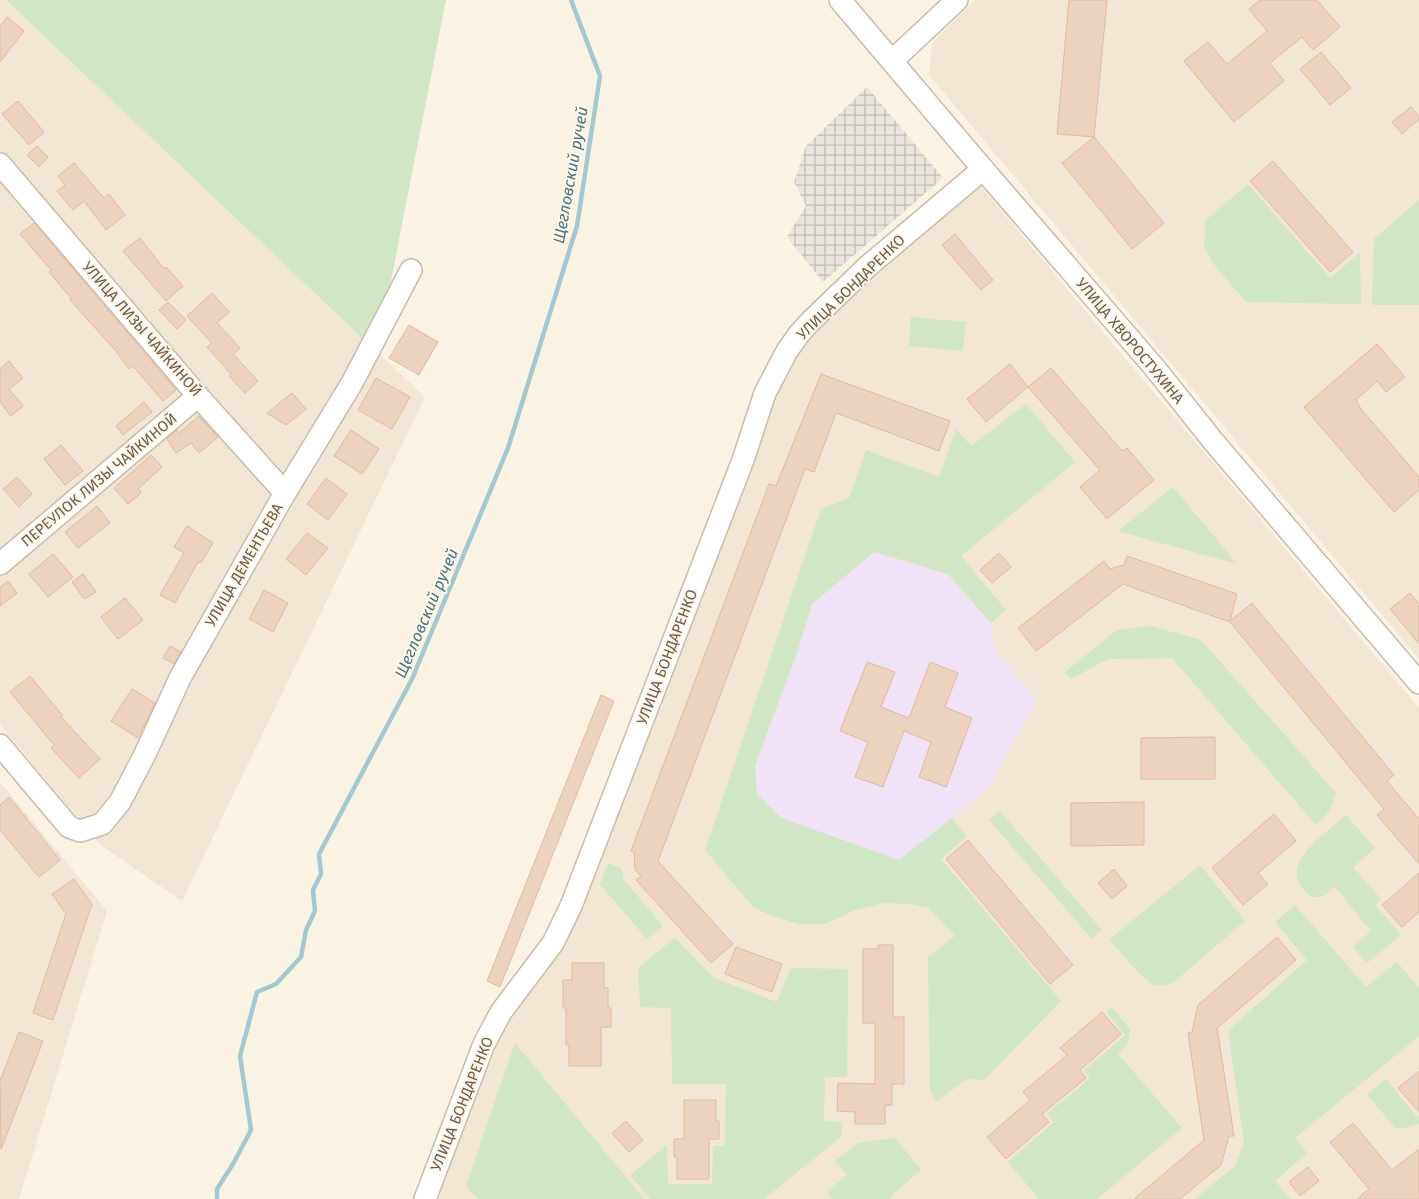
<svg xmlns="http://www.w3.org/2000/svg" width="1419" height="1199" viewBox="0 0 1419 1199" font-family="'Fira Sans',sans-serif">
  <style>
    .residential { fill: #f1e5d3 }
    .industrial { fill: url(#industrial-grid) }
    .education { fill: #efe1f6 }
    .green { fill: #d0e6c4 }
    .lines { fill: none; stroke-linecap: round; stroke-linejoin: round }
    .stream { stroke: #a2c8d2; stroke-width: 4.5 }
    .building { fill: #edd3be; stroke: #debba0 }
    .minor-casing { stroke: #cabbab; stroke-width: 24 }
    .minor { stroke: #fff; stroke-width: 21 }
    .labels { text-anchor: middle; stroke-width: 4; stroke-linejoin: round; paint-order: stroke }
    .street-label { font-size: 15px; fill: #705b4c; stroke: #fdf7ea }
    .water-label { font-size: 16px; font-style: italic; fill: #487481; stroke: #fdf7ea }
  </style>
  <defs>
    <pattern id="industrial-grid" width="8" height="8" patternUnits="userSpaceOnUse" patternTransform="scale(1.25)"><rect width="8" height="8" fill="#eae4de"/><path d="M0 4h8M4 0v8" fill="none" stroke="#c2bcb6"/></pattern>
  </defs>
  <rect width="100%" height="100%" fill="#faf3e4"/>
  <g class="residential">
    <polygon points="0,0 6,0 425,397 182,901 99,844 0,724"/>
    <polygon points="975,0 1419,0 1419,659 929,75 932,43"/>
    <polygon points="978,183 1419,708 1419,1199 432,1199 494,1037 552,953 761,430 798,346 807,336"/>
    <polygon points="0,782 107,911 19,1199 0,1199"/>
  </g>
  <polygon class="industrial" points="867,87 943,178 823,282 787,237 806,206 794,182 806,146"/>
  <polygon class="education" points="874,552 948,574 991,623 994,648 1037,700 990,786 900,860 781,818 757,794 755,766 798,650 813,604"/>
  <g class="green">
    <polygon points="6,0 446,0 377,352"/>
    <polygon points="1248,184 1330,278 1360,253 1361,304 1246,302 1212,262 1204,245 1206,220"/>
    <polygon points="1419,200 1419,305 1372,305 1374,239"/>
    <polygon points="911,317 966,322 963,351 909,346"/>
    <polygon points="1026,404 1075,462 961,556 1006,610 991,623 948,574 874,552 812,604 798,650 755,765 757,794 781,818 899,860 952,818 967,836 941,859 1061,1001 984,1080 967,1079 937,1101 930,1092 928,957 955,936 929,908 910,904 882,903 853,911 825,924 799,924 770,915 753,907 705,850 821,509 849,498 866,450 939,477 956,429 971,446"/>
    <polygon points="1173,487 1237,564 1118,531"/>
    <path d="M1151 626 1201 640 1336 793C1332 807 1328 815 1316 825L1172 658 1108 659 1071 679 1065 672 1117 630Z"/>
    <polygon points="1000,811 1102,930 1092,939 989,820"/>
    <path d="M1346 815 1375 848 1353 867 1381 899 1375 905 1401 935 1367 963 1353 947 1371 931 1335 887 1322 897H1311C1307 893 1301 888 1299 882 1287 858 1331 829 1346 815Z"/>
    <polygon points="608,863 622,869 623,879 663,926 647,939 600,884"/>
    <path d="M1200 865 1245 921 1174 982C1168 984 1162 986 1155 985 1144 982 1118 949 1110 939Z"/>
    <polygon points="1295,905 1366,987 1397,962 1419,988 1419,1036 1295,1138 1307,1153 1275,1181 1290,1199 1195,1199 1236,1165 1244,1142 1228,1031 1307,960 1275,922"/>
    <polygon points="675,938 714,978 777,1002 791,968 848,969 847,1077 825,1077 824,1121 842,1122 841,1137 764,1199 650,1199 630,1175 667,1145 668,1184 712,1184 713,1146 725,1146 726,1084 672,1084 671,1008 640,1007 638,968"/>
    <polygon points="1112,1007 1130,1029 1128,1043 1118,1054 1182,1128 1097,1199 1039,1199 1008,1162 1054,1122 1047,1114 1090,1078 1084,1070 1125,1035 1106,1012"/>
    <polygon points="515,1043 644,1199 478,1199 466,1186"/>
    <polygon points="1386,1079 1417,1117 1419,1116 1419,1124 1404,1128 1395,1128 1367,1094"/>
    <polygon points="895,1138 921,1170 890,1197 891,1199 832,1199 827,1192 847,1175 835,1161 858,1143"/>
  </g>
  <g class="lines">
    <polyline class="stream" points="217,1199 217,1189 233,1164 251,1130 240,1056 257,992 276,984 301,957 306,930 315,911 313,890 321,874 319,854 412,679 508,448 577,226 600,76 571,0"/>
  </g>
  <g class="building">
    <polygon points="1069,0 1107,0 1094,137 1057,134"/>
    <polygon points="1260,0 1317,0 1340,27 1313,50 1302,37 1270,63 1284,81 1234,122 1184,61 1208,42 1227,64 1267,31 1249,9"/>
    <polygon points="7,17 24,31 0,62 0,26"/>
    <polygon points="1321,52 1351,88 1330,105 1300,69"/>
    <polygon points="18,101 44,132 29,145 2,114"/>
    <polygon points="1411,107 1419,116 1419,119 1402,134 1392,122"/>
    <polygon points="1094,137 1164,223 1132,249 1062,163"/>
    <polygon points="37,146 48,157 39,167 27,155"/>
    <polygon points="1273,161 1353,252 1330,272 1250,181"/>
    <polygon points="74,163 104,198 109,194 125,215 106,230 84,201 73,210 57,191 65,185 58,176"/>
    <polygon points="34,223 176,390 163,401 133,366 129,369 116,351 70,300 71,298 49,272 51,270 20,234"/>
    <polygon points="955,234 993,280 981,290 942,245"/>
    <polygon points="140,238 164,269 166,267 183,286 166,301 123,251"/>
    <polygon points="212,293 229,312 217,323 240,348 233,354 258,381 245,393 229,376 231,374 207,347 212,343 187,316"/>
    <polygon points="168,302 186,320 177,329 159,310"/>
    <polygon points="409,325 438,342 419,375 389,358"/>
    <polygon points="1377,344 1405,377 1386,392 1377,381 1356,400 1361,409 1419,477 1419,490 1394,512 1304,407"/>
    <polygon points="9,361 23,378 9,389 23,406 11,416 0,402 0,369"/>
    <polygon points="1010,364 1028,387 986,422 967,399"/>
    <polygon points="1051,368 1122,451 1127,448 1154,480 1107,519 1080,487 1100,470 1028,387"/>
    <polygon points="821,374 950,421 939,451 836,413 814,472 805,469 658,861 733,944 711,963 636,880 641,876 635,870 634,852 631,851 769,484 776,486"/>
    <polygon points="376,378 410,397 392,429 358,410"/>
    <polygon points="292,393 306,409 286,425 267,413"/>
    <polygon points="144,402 152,412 123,435 116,426"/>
    <polygon points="199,416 218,437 199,453 191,443 176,453 167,439 177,430 179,433"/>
    <polygon points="351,430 379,449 362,474 334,456"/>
    <polygon points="61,445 83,471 65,485 44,459"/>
    <polygon points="151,455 162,467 138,489 141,493 128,504 114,488"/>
    <polygon points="17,477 32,494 19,507 3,489"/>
    <polygon points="326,478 347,494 328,520 307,504"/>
    <polygon points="97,506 110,523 78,548 65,532"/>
    <polygon points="187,526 213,543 201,563 198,562 175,603 160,595 184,553 174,547"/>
    <polygon points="307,533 328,548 306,575 286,559"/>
    <polygon points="999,553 1011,567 992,583 980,570"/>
    <polygon points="53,554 73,577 48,597 29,574"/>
    <polygon points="1127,556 1237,594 1230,621 1252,603 1394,775 1387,781 1419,819 1419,864 1377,815 1384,809 1230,622 1123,584 1036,651 1018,628 1104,561 1110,569 1124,565"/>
    <polygon points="83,574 96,592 84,599 72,582"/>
    <polygon points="8,581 17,593 0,606 0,587"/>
    <polygon points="264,590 288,603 273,632 249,619"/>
    <polygon points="1410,593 1419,604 1419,644 1390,609"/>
    <polygon points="125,598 143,620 118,639 101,617"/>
    <polygon points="170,646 181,652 174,664 163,658"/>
    <polygon points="867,662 895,672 881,707 909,718 930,662 958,673 945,707 972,718 946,787 919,777 931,742 904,731 883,787 855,777 868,742 840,731"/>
    <polygon points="30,676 63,716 61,717 100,759 79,778 51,748 54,745 10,692"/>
    <polygon points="132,689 155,703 138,738 111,721"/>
    <polygon points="601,695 614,701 500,987 487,981"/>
    <polygon points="1215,737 1215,779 1141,779 1141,738"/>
    <polygon points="9,797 60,860 39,877 0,830 0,805"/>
    <polygon points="1144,802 1144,845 1071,846 1071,803"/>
    <polygon points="1274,814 1296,841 1258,873 1268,884 1243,905 1212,868"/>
    <polygon points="968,840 1073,965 1050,984 946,859"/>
    <polygon points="1114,869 1127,886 1112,899 1098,883"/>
    <polygon points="1419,873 1419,912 1402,927 1382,905"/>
    <polygon points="74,879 92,904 53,1020 33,1013 66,914 52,894"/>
    <polygon points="1277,937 1296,960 1217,1028 1234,1136 1229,1136 1221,1165 1180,1199 1134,1199 1204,1140 1188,1033 1192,1032 1198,1005"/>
    <polygon points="878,945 893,945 893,1017 904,1017 904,1084 892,1084 892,1105 885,1105 885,1124 855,1124 855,1112 837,1111 838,1083 875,1084 875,1023 863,1023 863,949 878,949"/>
    <polygon points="736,947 782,964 772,992 725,974"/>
    <polygon points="572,963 604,963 604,988 608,988 608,1008 611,1008 611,1027 601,1027 601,1066 569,1066 569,1045 566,1045 566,1008 563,1008 563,980 572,980"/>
    <polygon points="1102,1012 1121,1034 1080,1070 1086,1078 1042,1114 1049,1122 1006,1159 987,1137 1030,1100 1023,1092 1067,1055 1060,1048"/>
    <polygon points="19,1032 43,1041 1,1149 0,1081"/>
    <polygon points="1419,1071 1419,1112 1398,1088"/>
    <polygon points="684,1100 716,1100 716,1121 719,1121 719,1139 709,1139 709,1179 677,1179 677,1157 674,1157 674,1139 684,1139"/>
    <polygon points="626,1121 643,1140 629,1152 612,1133"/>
    <polygon points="1353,1123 1392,1170 1419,1149 1419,1199 1357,1199 1369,1189 1330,1142"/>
    <polygon points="1308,1167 1319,1181 1300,1196 1289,1182"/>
  </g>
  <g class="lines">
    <g class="minor-casing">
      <g id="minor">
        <polyline points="840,0 983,169 1154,367 1213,441 1419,683"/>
        <polyline points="892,61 957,0"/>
        <polyline points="0,164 198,396 285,493"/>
        <polyline points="0,564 198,396"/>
        <polyline points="0,745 69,827 80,831 102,824 120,802 145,754 180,678 285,493 352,383 411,270"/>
        <polyline points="425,1199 484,1044 501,1012 553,943 571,906 743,460 765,393 787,351 799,334 810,322 867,267 983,169"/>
      </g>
    </g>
    <use href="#minor" class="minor"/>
  </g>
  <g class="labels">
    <g class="street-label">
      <text transform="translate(851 287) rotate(-44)" y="5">УЛИЦА БОНДАРЕНКО</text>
      <text transform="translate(142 329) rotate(49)" y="5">УЛИЦА ЛИЗЫ ЧАЙКИНОЙ</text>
      <text transform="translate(1130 341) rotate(50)" y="5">УЛИЦА ХВОРОСТУХИНА</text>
      <text transform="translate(99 480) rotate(-40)" y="5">ПЕРЕУЛОК ЛИЗЫ ЧАЙКИНОЙ</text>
      <text transform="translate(244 565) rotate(-60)" y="5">УЛИЦА ДЕМЕНТЬЕВА</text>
      <text transform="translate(667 657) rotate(-69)" y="5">УЛИЦА БОНДАРЕНКО</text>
      <text transform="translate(462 1104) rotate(-68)" y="5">УЛИЦА БОНДАРЕНКО</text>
    </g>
    <g class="water-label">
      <text transform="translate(570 175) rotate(-80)" y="6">Щегловский ручей</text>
      <text transform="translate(426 613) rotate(-67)" y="6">Щегловский ручей</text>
    </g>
  </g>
</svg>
